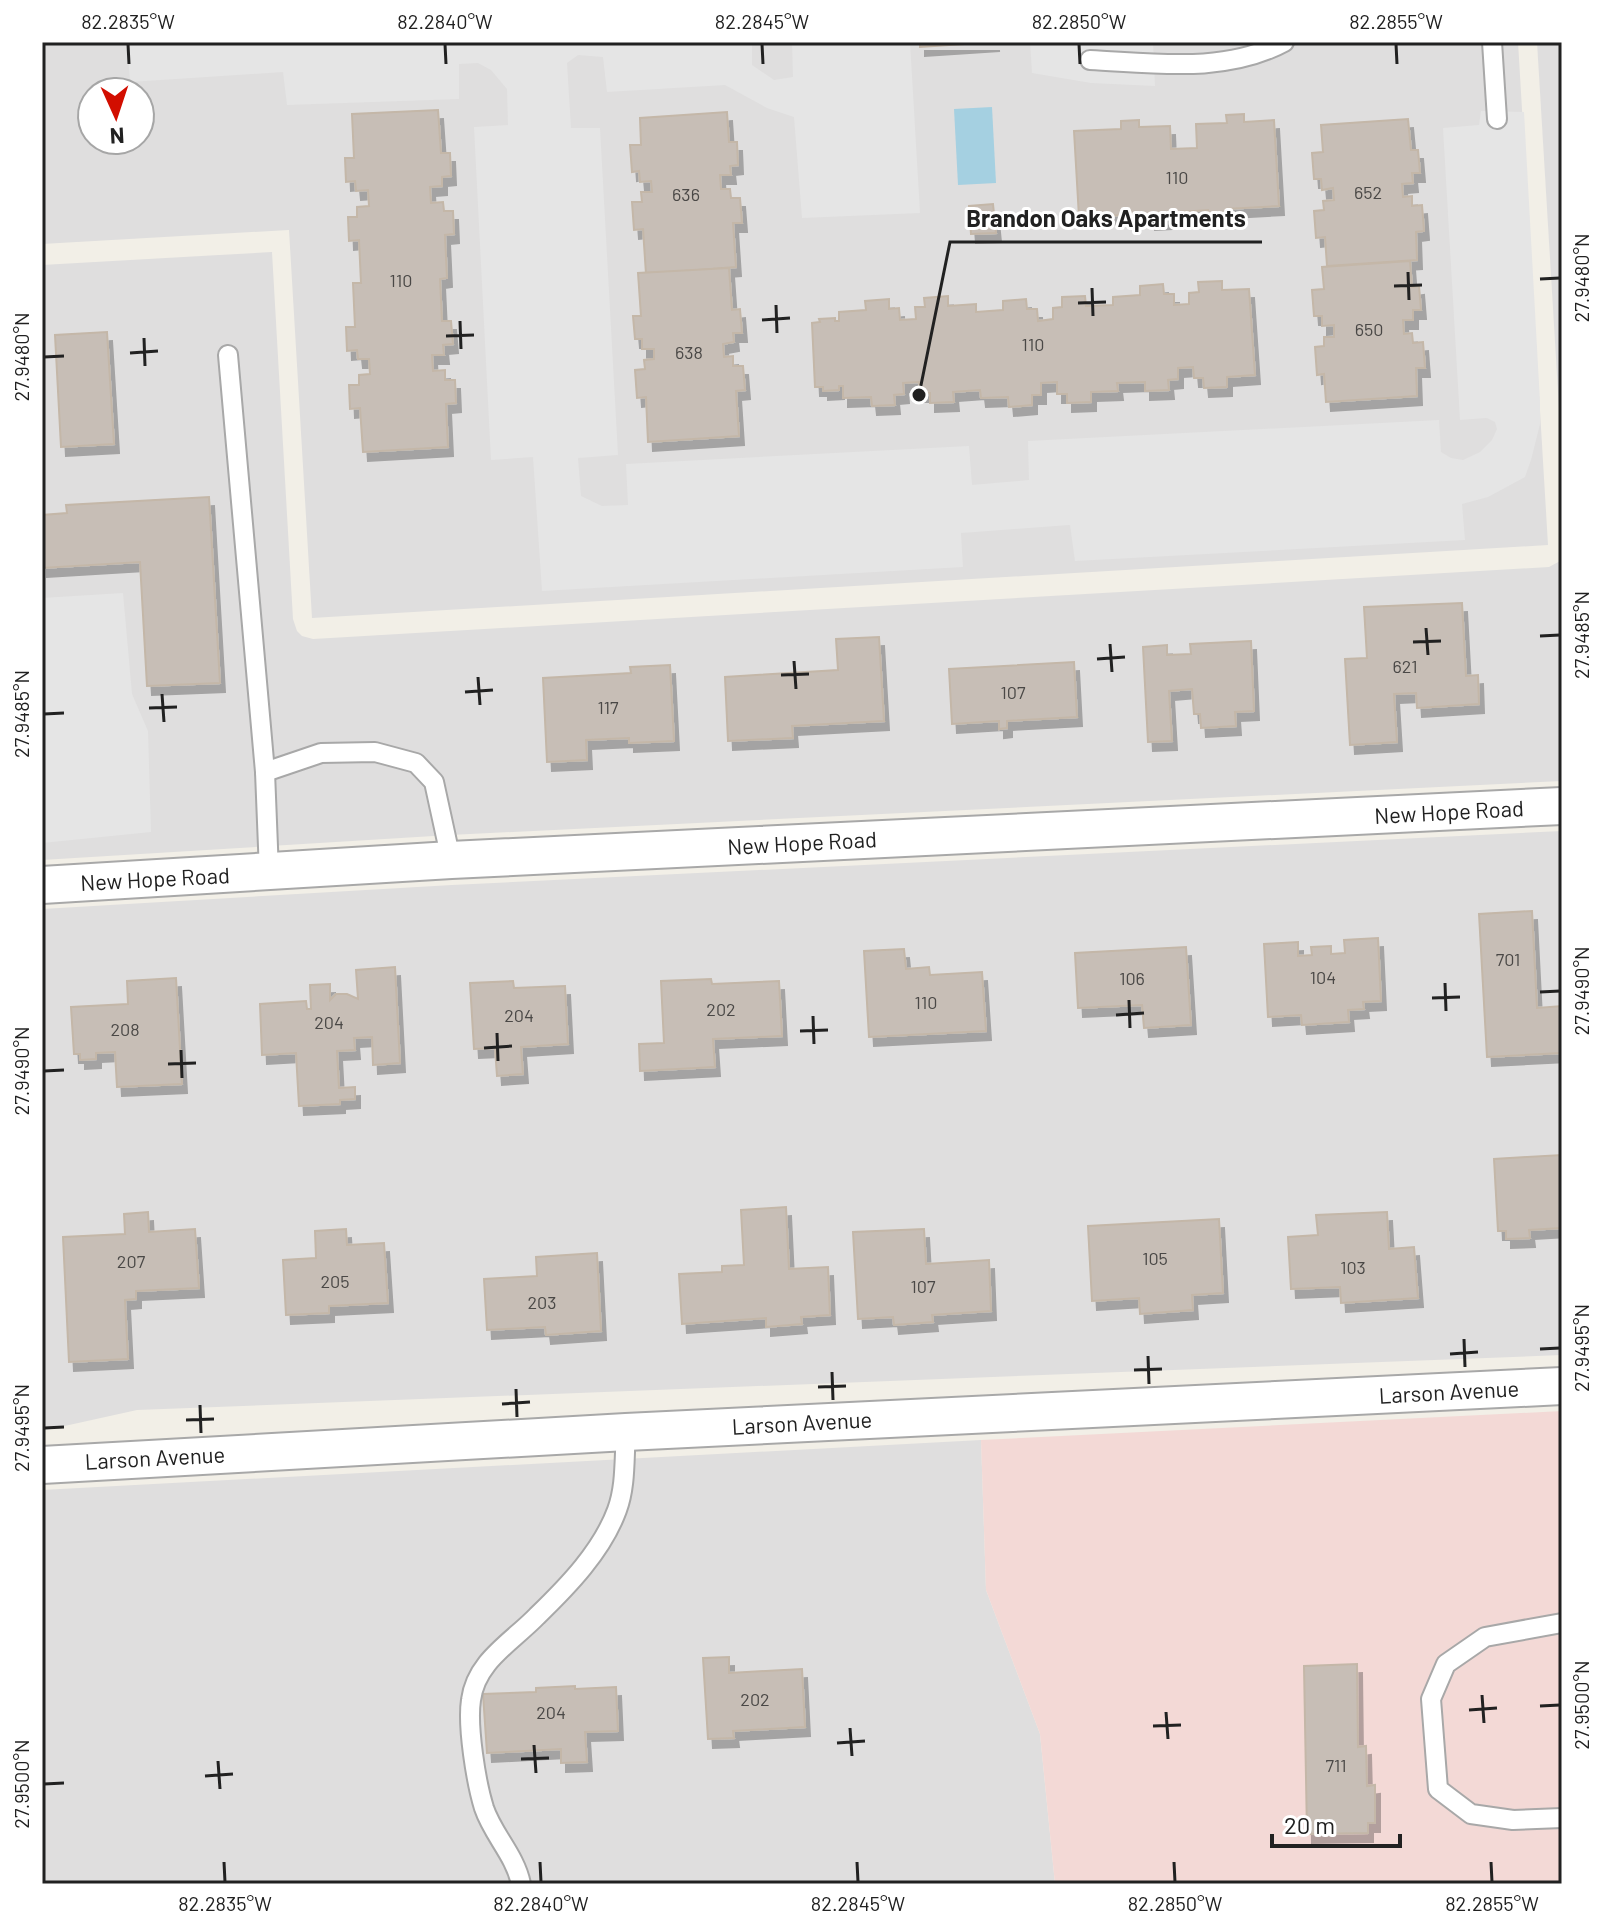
<svg xmlns="http://www.w3.org/2000/svg" width="1604" height="1926" viewBox="0 0 1604 1926" font-family="Barlow,sans-serif">
  <style>
    .residential { fill: #dfdede; fill-rule: evenodd }
    .commercial { fill: #f3d9d6 }
    .parking { fill: #e5e5e5 }
    .water { fill: #a5d0e1 }
    .building { fill: #c7beb6; stroke: #c4b7a8; stroke-width: 2; filter: url(#shadow) }
    .lines { fill: none; stroke-linecap: round; stroke-linejoin: round }
    .lane-casing { stroke: #a8a8a8; stroke-width: 22 }
    .street-casing { stroke: #a8a8a8; stroke-width: 40 }
    .lane { stroke: #fff; stroke-width: 18 }
    .street { stroke: #fff; stroke-width: 36 }
    .ticks { fill: none; stroke: #212121; stroke-width: 3 }
    .labels { text-anchor: middle; stroke-width: 6; stroke-linejoin: round; paint-order: stroke }
    .number-label { font-size: 18px; fill: #4a4846 }
    .street-label { font-size: 22px; fill: #212121; stroke: #fff }
    .leader { fill: none; stroke: #212121; stroke-width: 3 }
    .callout-dot { fill: #212121; stroke: #fff; stroke-width: 3 }
    .callout-label { font-size: 24px; text-anchor: middle; font-weight: bold; fill: #212121; stroke: #fff; stroke-width: 6; stroke-linejoin: round; paint-order: stroke }
    .neatline { fill: none; stroke: #212121; stroke-width: 3 }
    .ticks-label { font-size: 20px; text-anchor: middle; fill: #212121 }
  </style>
  <defs>
    <filter id="shadow"><feDropShadow dx="5" dy="9" stdDeviation="0" flood-color="#0004"/></filter>
  </defs>
  <rect width="100%" height="100%" fill="#f2efe7"/>
  <g class="residential">
    <path d="M42 42H1518L1548 545 312 618 289 230 42 244ZM92 92H140V140H92Z"/>
    <polygon points="1537,42 1562,42 1562,458"/>
    <polygon points="272,252 293,619 297,631 302,636 313,639 1549,567 1562,560 1562,781 450,835 42,860 42,265"/>
    <polygon points="1562,831 1562,1355 137,1410 42,1431 42,909 452,885"/>
    <polygon points="981,1440 986,1590 1040,1734 1055,1884 42,1884 42,1490"/>
  </g>
  <polygon class="commercial" points="1562,1411 1562,1884 1055,1884 1040,1734 986,1590 981,1440"/>
  <g class="parking">
    <polygon points="127,42 752,42 752,65 774,80 793,77 792,42 910,42 920,213 802,218 794,117 767,108 725,85 607,92 603,57 578,55 567,63 571,128 600,128 618,455 578,458 581,496 602,506 628,505 626,464 969,446 972,485 1029,480 1028,441 1439,420 1441,452 1451,458 1463,460 1480,452 1492,440 1497,429 1495,422 1487,418 1460,420 1443,128 1479,125 1481,111 1524,112 1540,402 1540,424 1531,460 1525,477 1488,497 1462,504 1465,540 1075,561 1070,525 961,533 963,567 542,591 533,457 491,460 474,127 508,125 507,89 491,70 478,63 459,64 459,99 287,105 283,72 130,82"/>
    <polygon points="1030,42 1153,42 1155,86 1091,83 1032,73"/>
    <polygon points="123,593 132,694 148,731 151,832 42,843 42,598"/>
  </g>
  <polygon class="water" points="992,107 996,183 958,185 954,109"/>
  <g class="building">
    <polygon points="920,42 995,42 920,47"/>
    <polygon points="438,110 441,153 450,153 451,176 442,177 442,186 430,187 431,203 443,202 444,211 453,211 454,234 445,235 447,278 440,279 442,321 451,321 453,344 443,345 444,355 432,355 433,371 445,370 445,380 455,380 456,403 446,404 448,447 363,452 360,408 350,409 349,385 359,385 359,375 370,374 369,359 358,359 357,350 347,351 346,327 355,327 353,283 361,283 359,240 349,241 348,217 357,217 357,207 369,206 368,190 356,191 355,181 346,182 345,158 354,158 352,114"/>
    <polygon points="727,112 729,142 737,142 738,165 730,166 731,175 720,175 721,189 730,189 731,198 740,198 742,223 733,223 736,267 646,274 643,229 634,230 632,202 642,202 641,192 652,192 651,181 640,182 639,171 632,172 630,145 641,145 640,118"/>
    <polygon points="1244,114 1244,122 1274,120 1279,206 1226,209 1226,217 1208,218 1208,210 1167,213 1167,220 1150,221 1149,214 1079,217 1074,131 1121,129 1121,121 1139,120 1139,127 1170,126 1171,149 1197,148 1196,124 1227,123 1226,115"/>
    <polygon points="1408,119 1411,150 1418,150 1420,173 1412,173 1413,183 1402,184 1403,197 1412,196 1412,206 1422,205 1424,231 1416,232 1417,260 1327,266 1325,237 1316,238 1314,211 1324,210 1323,201 1334,200 1333,188 1322,190 1321,179 1314,179 1312,153 1323,152 1321,125"/>
    <polygon points="993,204 996,233 971,234 969,206"/>
    <polygon points="1410,261 1412,287 1419,286 1421,310 1413,310 1413,320 1403,320 1404,334 1412,333 1413,343 1423,342 1425,368 1416,368 1417,396 1326,402 1324,374 1317,375 1315,347 1324,346 1324,337 1334,337 1334,325 1322,326 1322,316 1314,316 1312,290 1324,289 1322,267"/>
    <polygon points="729,268 732,310 740,309 742,333 733,333 734,342 723,344 724,357 733,356 733,366 743,366 745,390 736,391 739,436 648,442 646,397 637,398 635,370 645,369 644,360 654,359 654,349 642,349 642,339 635,339 633,316 641,316 638,273"/>
    <polygon points="1222,281 1222,290 1249,289 1255,375 1227,377 1227,387 1204,388 1203,378 1194,378 1193,367 1178,368 1178,379 1168,380 1169,390 1145,391 1145,382 1117,383 1118,391 1091,392 1091,402 1067,403 1067,394 1057,394 1057,382 1041,383 1041,395 1032,395 1032,405 1009,407 1008,397 981,398 980,390 953,392 954,402 930,403 930,393 920,393 919,382 903,383 904,394 894,395 895,405 872,406 871,397 843,398 843,386 839,386 839,390 823,391 823,387 815,387 812,323 820,322 819,319 835,318 835,321 839,321 839,312 866,310 865,301 889,299 889,309 899,308 900,320 916,319 915,307 925,307 924,298 948,296 948,306 976,304 976,312 1003,310 1003,301 1026,299 1027,309 1037,309 1038,321 1053,319 1053,308 1062,307 1062,297 1085,296 1086,306 1113,305 1113,297 1140,295 1140,286 1163,284 1164,294 1174,294 1174,305 1189,304 1189,293 1199,292 1198,282"/>
    <polygon points="107,332 114,444 61,447 55,335"/>
    <polygon points="209,497 220,683 147,686 140,562 42,568 42,515 67,513 66,505"/>
    <polygon points="1462,603 1466,676 1478,675 1479,704 1417,708 1416,693 1394,694 1397,742 1350,745 1345,659 1367,658 1364,607"/>
    <polygon points="879,637 884,721 792,726 793,738 728,741 725,677 838,670 836,639"/>
    <polygon points="1251,641 1254,711 1235,712 1236,726 1201,728 1200,714 1194,714 1192,689 1169,691 1172,741 1148,742 1143,647 1167,645 1167,655 1191,654 1190,644"/>
    <polygon points="1074,662 1077,717 1007,721 1007,728 999,729 999,721 952,724 949,669"/>
    <polygon points="670,665 674,741 629,743 629,738 586,740 587,760 547,762 543,678 631,673 630,667"/>
    <polygon points="1532,911 1537,1008 1562,1006 1562,1053 1487,1057 1479,914"/>
    <polygon points="1378,938 1381,1001 1363,1002 1364,1009 1348,1010 1349,1022 1302,1025 1301,1015 1268,1017 1264,944 1298,942 1298,956 1312,955 1311,947 1331,946 1331,954 1345,953 1344,940"/>
    <polygon points="1186,947 1191,1025 1144,1028 1142,1005 1078,1008 1075,953"/>
    <polygon points="904,949 906,969 929,967 930,975 982,972 986,1031 869,1037 864,951"/>
    <polygon points="395,967 400,1063 373,1065 372,1037 354,1038 355,1050 337,1051 339,1088 355,1087 355,1099 340,1100 340,1104 299,1106 296,1053 262,1055 260,1004 306,1001 307,1009 311,1009 310,985 330,984 330,1000 336,994 347,994 358,999 356,970"/>
    <polygon points="176,978 182,1084 117,1087 115,1052 96,1053 96,1059 80,1060 80,1054 74,1054 71,1007 128,1004 127,981"/>
    <polygon points="711,979 712,984 779,981 782,1036 713,1039 715,1067 640,1071 639,1044 664,1043 661,981"/>
    <polygon points="513,981 514,988 565,986 568,1044 521,1047 523,1074 497,1076 495,1048 474,1049 470,983"/>
    <polygon points="1562,1155 1562,1228 1529,1230 1530,1238 1506,1239 1506,1231 1498,1231 1494,1159"/>
    <polygon points="786,1207 789,1269 828,1267 830,1315 801,1317 802,1324 766,1327 766,1318 682,1324 679,1274 722,1272 722,1266 744,1265 741,1210"/>
    <polygon points="148,1212 149,1232 195,1229 199,1288 136,1291 136,1299 125,1300 128,1359 69,1362 63,1237 125,1234 124,1214"/>
    <polygon points="1387,1212 1389,1249 1414,1247 1418,1298 1341,1303 1340,1287 1291,1289 1288,1237 1318,1235 1316,1215"/>
    <polygon points="1219,1219 1223,1293 1192,1295 1193,1310 1140,1314 1139,1298 1092,1301 1088,1226"/>
    <polygon points="346,1229 347,1245 384,1243 388,1303 329,1306 329,1313 286,1315 283,1260 316,1258 315,1231"/>
    <polygon points="924,1229 926,1264 989,1260 991,1311 932,1315 933,1322 894,1325 893,1317 858,1319 853,1232"/>
    <polygon points="597,1253 601,1331 546,1335 545,1327 487,1330 484,1279 537,1276 536,1257"/>
    <polygon points="729,1657 729,1673 802,1669 805,1727 733,1731 734,1738 708,1739 703,1658"/>
    <polygon points="1357,1664 1358,1747 1366,1746 1367,1786 1375,1785 1375,1823 1368,1823 1368,1833 1307,1834 1304,1666"/>
    <polygon points="575,1686 575,1689 616,1687 618,1731 585,1732 587,1762 561,1763 561,1749 487,1753 483,1694 536,1692 536,1688"/>
  </g>
  <g class="lines">
    <g class="lane-casing">
      <g id="lane">
        <polyline points="1492,42 1497,119"/>
        <path d="M1090 60C1154 63 1225 74 1284 42"/>
        <polyline points="228,355 265,772 269,872"/>
        <polyline points="265,772 321,753 375,752 416,763 434,782 451,860"/>
        <polyline points="1562,1623 1485,1637 1446,1664 1431,1699 1438,1789 1471,1814 1513,1820 1562,1818"/>
        <path d="M521 1884C515 1855 493 1835 484 1808 476 1782 467 1726 471 1700 476 1661 512 1642 537 1616 568 1586 602 1551 617 1510 626 1486 624 1458 626 1432"/>
      </g>
    </g>
    <g class="street-casing">
      <g id="street">
        <polyline points="42,885 451,860 1562,806"/>
        <polyline points="42,1465 626,1432 1562,1386"/>
      </g>
    </g>
    <use href="#lane" class="lane"/>
    <use href="#street" class="street"/>
  </g>
  <path class="ticks" d="M128 44 129 64M445 44 446 64M762 44 763 64M1079 44 1080 64M1396 44 1397 64M1408 272 1409 300M1540 279 1560 278M1394 286 1422 285M1092 288 1093 316M1078 303 1106 302M776 305 777 333M762 320 790 318M460 321 461 349M446 336 474 335M144 338 145 366M130 353 158 351M44 357 64 356M1426 628 1428 655M1540 636 1560 635M1413 642 1441 641M1110 644 1112 672M1097 659 1125 657M794 661 796 689M781 675 809 674M478 677 480 705M465 692 493 690M162 694 164 722M149 708 177 707M44 714 64 713M1445 983 1446 1011M1540 992 1560 991M1432 998 1460 997M1129 1000 1130 1028M1116 1015 1144 1013M813 1016 814 1044M800 1031 828 1030M497 1033 498 1061M484 1048 512 1046M181 1050 182 1078M168 1064 196 1063M44 1071 64 1070M1464 1339 1465 1367M1540 1349 1560 1348M1450 1354 1478 1352M1148 1356 1149 1384M1134 1370 1162 1369M832 1372 833 1400M818 1387 846 1386M516 1389 517 1417M502 1404 530 1402M200 1405 201 1433M186 1420 214 1419M44 1428 64 1427M1482 1695 1484 1723M1540 1706 1560 1705M1469 1710 1497 1708M1166 1712 1168 1739M1153 1726 1181 1725M850 1728 852 1756M837 1743 865 1741M534 1745 536 1773M521 1759 549 1758M218 1761 220 1789M205 1776 233 1774M44 1784 64 1783M224 1862 225 1882M540 1862 541 1882M857 1862 858 1882M1174 1862 1175 1882M1491 1862 1492 1882"/>
  <g class="labels">
    <g class="number-label">
      <text x="1177" y="184">110</text>
      <text x="1368" y="199">652</text>
      <text x="686" y="201">636</text>
      <text x="401" y="287">110</text>
      <text x="1369" y="336">650</text>
      <text x="1033" y="351">110</text>
      <text x="689" y="359">638</text>
      <text x="1405" y="673">621</text>
      <text x="1013" y="699">107</text>
      <text x="608" y="714">117</text>
      <text x="1508" y="966">701</text>
      <text x="1323" y="984">104</text>
      <text x="1132" y="985">106</text>
      <text x="926" y="1009">110</text>
      <text x="721" y="1016">202</text>
      <text x="519" y="1022">204</text>
      <text x="329" y="1029">204</text>
      <text x="125" y="1036">208</text>
      <text x="1155" y="1265">105</text>
      <text x="131" y="1268">207</text>
      <text x="1353" y="1274">103</text>
      <text x="335" y="1288">205</text>
      <text x="923" y="1293">107</text>
      <text x="542" y="1309">203</text>
      <text x="755" y="1706">202</text>
      <text x="551" y="1719">204</text>
      <text x="1336" y="1772">711</text>
    </g>
    <g class="street-label">
      <text transform="translate(1449 812) rotate(-3)" y="8">New Hope Road</text>
      <text transform="translate(802 843) rotate(-3)" y="8">New Hope Road</text>
      <text transform="translate(155 879) rotate(-3)" y="8">New Hope Road</text>
      <text transform="translate(1449 1392) rotate(-3)" y="8">Larson Avenue</text>
      <text transform="translate(802 1423) rotate(-3)" y="8">Larson Avenue</text>
      <text transform="translate(155 1458) rotate(-3)" y="8">Larson Avenue</text>
    </g>
  </g>
  <path class="leader" d="M919 395L950 242H1262"/>
  <circle class="callout-dot" cx="919" cy="395" r="8"/>
  <g class="callout-label">
    <text x="1106" y="227">Brandon Oaks Apartments</text>
  </g>
  <rect width="1604" height="1926" fill="none" stroke="#ffffff" stroke-width="88"/>
  <g transform="translate(116 116) rotate(177)"><circle r="38" fill="#ffffff" stroke="#a6a6a6" stroke-width="2"/>
  <path d="M0-6L14 30L0 20L-14 30Z" fill="#d20e00"/>
  <text y="-12" font-size="22" font-weight="bold" text-anchor="middle" fill="#212121">N</text>
  </g>
  <path d="M1272 1834v12h128v-12" fill="none" stroke="#212121" stroke-width="4"/>
  <text x="1284" y="1834" font-size="24" fill="#212121" stroke="#ffffff" stroke-width="6" paint-order="stroke">20 m</text>
  <rect x="44" y="44" width="1516" height="1838" class="neatline"/>
  <g class="ticks-label">
    <text x="128" y="29">82.2835°W</text>
    <text x="445" y="29">82.2840°W</text>
    <text x="762" y="29">82.2845°W</text>
    <text x="1079" y="29">82.2850°W</text>
    <text x="1396" y="29">82.2855°W</text>
    <text transform="translate(1582 278) rotate(-90)" y="7">27.9480°N</text>
    <text transform="translate(22 357) rotate(-90)" y="7">27.9480°N</text>
    <text transform="translate(1582 635) rotate(-90)" y="7">27.9485°N</text>
    <text transform="translate(22 714) rotate(-90)" y="7">27.9485°N</text>
    <text transform="translate(1582 991) rotate(-90)" y="7">27.9490°N</text>
    <text transform="translate(22 1071) rotate(-90)" y="7">27.9490°N</text>
    <text transform="translate(1582 1348) rotate(-90)" y="7">27.9495°N</text>
    <text transform="translate(22 1428) rotate(-90)" y="7">27.9495°N</text>
    <text transform="translate(1582 1705) rotate(-90)" y="7">27.9500°N</text>
    <text transform="translate(22 1784) rotate(-90)" y="7">27.9500°N</text>
    <text x="225" y="1911">82.2835°W</text>
    <text x="541" y="1911">82.2840°W</text>
    <text x="858" y="1911">82.2845°W</text>
    <text x="1175" y="1911">82.2850°W</text>
    <text x="1492" y="1911">82.2855°W</text>
  </g>
</svg>
